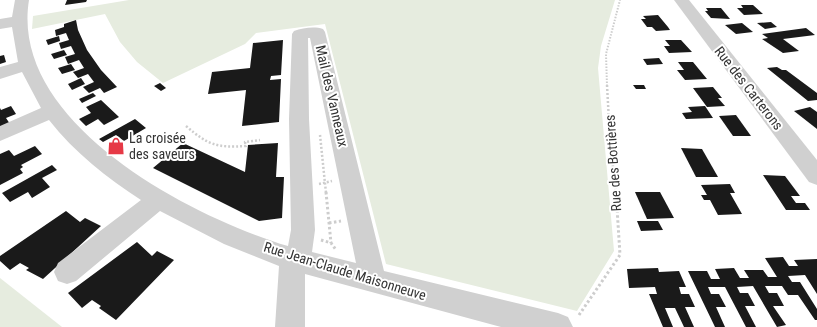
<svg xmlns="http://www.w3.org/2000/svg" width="817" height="327" viewBox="0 0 817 327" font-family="'Roboto Condensed',sans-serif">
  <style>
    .green { fill: #e6ecdf }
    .building { fill: #1a1a1a }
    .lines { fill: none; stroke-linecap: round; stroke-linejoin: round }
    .path-far2 { stroke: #cdcdcd; stroke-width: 2; stroke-dasharray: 1.5 1.5; stroke-linecap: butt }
    .path-far1 { stroke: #cdcdcd; stroke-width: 2.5; stroke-dasharray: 2 2; stroke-linecap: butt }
    .path { stroke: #cdcdcd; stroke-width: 3; stroke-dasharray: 2.5 2.5; stroke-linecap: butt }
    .minor { fill: #d0d0d0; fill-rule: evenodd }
    .labels { text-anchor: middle; stroke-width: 4; stroke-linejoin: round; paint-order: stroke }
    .street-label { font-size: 14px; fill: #333; stroke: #fff }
    .poi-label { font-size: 14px; fill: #333; stroke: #fff; text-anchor: start }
  </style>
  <rect width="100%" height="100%" fill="#fff"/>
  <g class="green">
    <polygon points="129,0 615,0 601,46 598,68 614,251 577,311 386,264 325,24 256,33 245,44 163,83 137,62 120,42 105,14 32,29 33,16"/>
    <polygon points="0,278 62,327 0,327"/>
  </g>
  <g class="building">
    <polygon points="67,0 87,0 86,2 65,5"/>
    <polygon points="741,5 753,5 763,14 744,15 737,8 743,8"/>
    <polygon points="706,8 721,8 730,19 711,18 705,11 708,11"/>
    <polygon points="658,15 668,27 670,30 656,31 652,27 647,27 641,19 646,19 643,16"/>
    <polygon points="76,20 78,30 87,50 101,70 117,87 104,93 100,88 89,93 83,87 94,82 88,74 78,78 73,72 84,68 79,60 68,64 65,57 75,54 71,46 61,49 59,43 69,40 66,33 56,36 55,30 64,27 64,24"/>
    <polygon points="771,22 777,27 765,29 757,23"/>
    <polygon points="742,23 753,32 736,34 725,25"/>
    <polygon points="806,28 815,35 783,39 799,51 783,53 762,39 768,38 762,34"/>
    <polygon points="59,36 60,41 48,45 46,40"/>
    <polygon points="283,40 281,75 271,76 270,80 281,79 279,122 242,126 246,90 208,94 212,72 250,68 253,43"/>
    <polygon points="665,40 681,40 692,52 669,53 664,46 670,46"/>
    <polygon points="64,50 67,55 54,59 51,54"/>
    <polygon points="4,55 6,62 0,64 0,56"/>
    <polygon points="659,58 663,64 647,65 643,59"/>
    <polygon points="678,62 693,62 707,79 685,80 677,70 684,70"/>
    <polygon points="71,64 75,70 62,74 58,68"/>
    <polygon points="777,67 782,70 786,70 817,93 817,100 808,101 767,68"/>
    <polygon points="81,78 85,84 72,90 68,84"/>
    <polygon points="160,83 166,88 161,91 154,86"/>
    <polygon points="633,85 644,85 646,89 636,89"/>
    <polygon points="713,87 722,98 718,98 725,106 707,107 693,88"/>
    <polygon points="93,93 96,96 82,103 79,99"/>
    <polygon points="101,100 119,117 104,125 98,119 86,126 79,119 91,113 86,107"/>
    <polygon points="11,106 16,114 6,118 10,124 0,128 0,108 1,110"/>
    <polygon points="705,106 713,118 686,119 682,113 692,112 688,107"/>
    <polygon points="810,107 817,112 817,129 794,111"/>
    <polygon points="736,115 751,136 733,136 719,116"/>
    <polygon points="135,119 146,128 124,141 116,135 103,142 99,139"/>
    <polygon points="183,143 245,172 248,145 278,143 276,177 284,177 282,218 259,221 153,168"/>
    <polygon points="35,146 42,154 21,165 23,167 20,169 23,173 0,185 0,154 9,150 14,156"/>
    <polygon points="681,148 702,149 718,177 696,177"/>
    <polygon points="52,165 57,170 42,178 50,187 32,198 28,192 10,202 2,193"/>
    <polygon points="763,175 785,176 800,196 791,196 796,203 805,203 810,210 786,210"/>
    <polygon points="730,184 735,193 730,193 742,214 718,215 710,200 704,200 701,195 707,195 701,185"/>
    <polygon points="635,192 660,192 674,218 647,219"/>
    <polygon points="66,211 80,222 85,218 101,226 43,279 26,270 29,268 20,263 10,270 0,261 0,256"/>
    <polygon points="637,221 658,221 663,230 641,231"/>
    <polygon points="137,242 152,256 157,251 174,260 116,320 99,308 101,306 92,300 82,308 68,293"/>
    <polygon points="783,257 789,266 798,266 794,260 817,259 817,294 805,275 788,276 792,282 800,282 817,309 817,320 815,320 798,295 788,295 782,286 765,286 769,293 777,293 784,306 773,306 786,325 777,327 753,286 737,287 740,293 748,293 755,306 745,306 756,327 746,327 725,287 708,287 711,294 719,294 726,307 716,307 725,327 715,327 688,271 707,271 711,279 720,279 715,269 734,268 740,278 749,278 744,270 763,270 768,277 777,277 765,258"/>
    <polygon points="658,268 659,272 679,271 686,287 679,287 681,294 689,294 695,307 685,307 694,327 684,327 675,308 665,308 673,327 663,327 649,294 657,294 655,287 629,288 627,269"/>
  </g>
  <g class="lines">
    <polyline class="path-far2" points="607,86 606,54 620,0"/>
    <g class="path-far1">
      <polyline points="607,85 610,140 616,193"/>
      <path d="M186 126C208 145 217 148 246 146L245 142 260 140"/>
      <polyline points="320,135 326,193"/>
      <polyline points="319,184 332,181"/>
    </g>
    <g class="path">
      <polyline points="326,192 331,243"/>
      <polyline points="329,223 341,221"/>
      <polyline points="321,240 331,243 336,250"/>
      <polyline points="579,315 620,255 616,192"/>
    </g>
    <g class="minor">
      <path d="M15 0H29C9 123 191 217 288 246L291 230 289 119 292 34 294 31C303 28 314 26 323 29L325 32 384 271 558 313 568 317 573 327H501L305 274V327H275L279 266 224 244 160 211 76 281 67 284 58 281 54 272 58 263 141 200C107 178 74 152 49 120L0 141V126L41 108 22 72 0 79V67L18 62 12 27 0 29V19L12 17ZM308 38H310L356 263 312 252 315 230 309 119Z"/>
      <polygon points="674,0 689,0 817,160 817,185 809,182"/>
    </g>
  </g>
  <defs>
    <g id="shop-bare" transform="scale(1.38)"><path d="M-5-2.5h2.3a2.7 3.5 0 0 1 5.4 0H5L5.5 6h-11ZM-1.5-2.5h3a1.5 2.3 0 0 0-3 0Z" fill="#e63946" stroke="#fff" stroke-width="2.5" paint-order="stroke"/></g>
  </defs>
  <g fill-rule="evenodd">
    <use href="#shop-bare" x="116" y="146"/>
  </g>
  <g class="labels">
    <g class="street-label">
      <text transform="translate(749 88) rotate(52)" y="5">Rue des Carterons</text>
      <text transform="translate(332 96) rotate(77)" y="5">Mail des Vanneaux</text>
      <text transform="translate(613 163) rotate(-94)" y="5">Rue des Bottières</text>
      <text transform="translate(345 271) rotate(17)" y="5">Rue Jean-Claude Maisonneuve</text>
    </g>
    <g class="poi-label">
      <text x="129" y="143">La croisée<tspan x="129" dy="16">des saveurs</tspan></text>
    </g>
  </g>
</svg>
